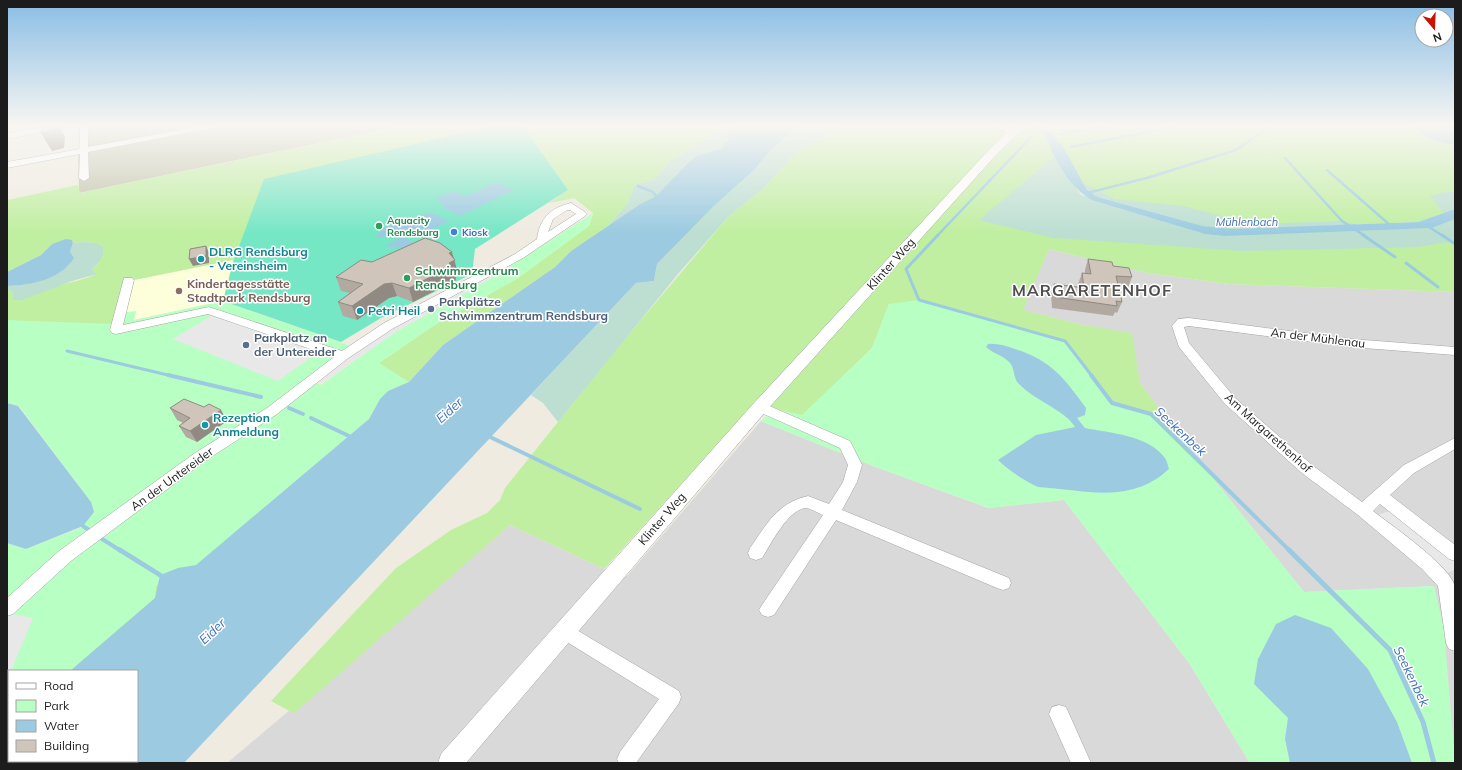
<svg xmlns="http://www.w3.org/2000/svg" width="1462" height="770" viewBox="0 0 1462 770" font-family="Mulish,sans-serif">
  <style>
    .residential { fill: #dad9d9 }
    .education { fill: #fcffda }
    .construction { fill: #c2c4ac }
    .grass { fill: #c0efa1 }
    .wetland { fill: #bcdfd2 }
    .park { fill: #b8ffc4 }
    .pitch { fill: #76e7c5 }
    .parking { fill: #e8e8e8 }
    .water { fill: #9ccbe1 }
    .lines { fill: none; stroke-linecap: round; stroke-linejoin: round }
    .stream-far3 { stroke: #9ccbe1; stroke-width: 2.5 }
    .stream-far2 { stroke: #9ccbe1; stroke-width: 3 }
    .stream-far1 { stroke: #9ccbe1; stroke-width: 4 }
    .stream { stroke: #9ccbe1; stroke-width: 5 }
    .minor-casing { stroke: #a3a3a3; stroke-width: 1 }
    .tertiary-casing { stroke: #a3a3a3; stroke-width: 1 }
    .minor { fill: #fff; fill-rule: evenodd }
    .tertiary { fill: #fff; fill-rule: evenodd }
    .wall { fill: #b2a9a0 }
    .shaded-wall { fill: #918a82 }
    .building { fill: #cfc5ba; stroke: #918a82 }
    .leisure-dot { fill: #2e9e5b; stroke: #fff; stroke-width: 1.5 }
    .shop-dot { fill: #3f7fe0; stroke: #fff; stroke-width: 1.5 }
    .culture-dot { fill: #0f9aa8; stroke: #fff; stroke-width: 1.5 }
    .education-dot { fill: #8d6e63; stroke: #fff; stroke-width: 1.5 }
    .service-dot { fill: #5c6f8a; stroke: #fff; stroke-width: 1.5 }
    .labels { text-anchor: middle; stroke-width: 3; stroke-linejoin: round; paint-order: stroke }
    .far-leisure-label { font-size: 10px; font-weight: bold; fill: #27864d; stroke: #fff; text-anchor: start }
    .far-shop-label { font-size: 10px; font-weight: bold; fill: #366cbe; stroke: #fff; text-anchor: start }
    .far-water-label { font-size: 11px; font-style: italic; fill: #4070b5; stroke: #fff }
    .culture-label { font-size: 12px; font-weight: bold; fill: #0d838f; stroke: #fff; text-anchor: start }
    .street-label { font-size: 12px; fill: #1c1c1c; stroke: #fff }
    .leisure-label { font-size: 12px; font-weight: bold; fill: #27864d; stroke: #fff; text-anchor: start }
    .education-label { font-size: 12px; font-weight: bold; fill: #785e54; stroke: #fff; text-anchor: start }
    .service-label { font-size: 12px; font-weight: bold; fill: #4e5e75; stroke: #fff; text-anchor: start }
    .water-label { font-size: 13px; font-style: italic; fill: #4070b5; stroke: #fff }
    .district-label { font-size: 16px; font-weight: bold; letter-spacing: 1px; fill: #4f4f4f; stroke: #fff }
  </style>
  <rect width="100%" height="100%" fill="#efebe1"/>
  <g class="residential">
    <polygon points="1049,249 1147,273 1229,284 1455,292 1455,751 1453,744 1434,586 1304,592 1182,440 1140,383 1131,334 1083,325 1022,310"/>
    <polygon points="761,421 873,466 988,508 1064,500 1189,663 1250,763 227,763 510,525 604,569 627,576"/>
  </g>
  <polygon class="education" points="234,260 223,301 134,320 126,313 134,280"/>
  <polygon class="construction" points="77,125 405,125 79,193 78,155 81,152"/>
  <g class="grass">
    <path d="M405 125H725L699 144 671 160 654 180 634 185 628 203 608 226 571 251 555 267 443 345 409 382 380 399 349 436 70 671 379 363 433 326 518 278 589 226 593 213 574 198 549 203 568 190 564 185 235 306 223 301 233 260 134 280 126 313 112 324 7 349V289L13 293C41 288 71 285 97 274L92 269 98 264 103 247C93 241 84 242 73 243L72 240 52 244 41 255 7 272V200L78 185 80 193Z"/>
    <polygon points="849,125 989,125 999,130 1006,125 1027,125 1046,135 1054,157 1081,195 1205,234 1432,228 1455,219 1455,292 1229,284 1147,273 1049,249 1023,310 1083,325 1132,333 1140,383 1196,457 1151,414 1112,403 1065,341 889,304 872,348 802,416 755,403 604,569 510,525 298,710 293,713 271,701 396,568 451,530 487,513 500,500 505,488 619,346 729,216 765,187 792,156 807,145"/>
    <path d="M1038 125H1411C1420 135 1441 145 1455 144V209L1418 222 1233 229 1203 226 1087 190 1064 148 1052 133Z"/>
  </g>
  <g class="wetland">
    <polygon points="725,125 740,125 735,130 723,148 697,156 687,164 656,196 608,226 628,203 634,185 654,180 671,160 699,144"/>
    <polygon points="799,125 849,125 807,145 792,156 765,187 729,216 678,274 558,422 543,403 531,395 636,283 654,281 657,264 715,205 754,170 769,152"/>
    <polygon points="1054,157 1073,185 1081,195 1205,234 1225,236 1432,228 1455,219 1455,241 1418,247 1243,251 1053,238 979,220"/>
    <polygon points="1084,183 1115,199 1183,206 1252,224 1342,221 1358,225 1233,229 1203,226 1098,197 1087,190"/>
    <polygon points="1445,192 1455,192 1455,209 1444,213 1430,196"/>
    <path d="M83 242 96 243 103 247C104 257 99 263 92 269L97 274 72 281 22 300H13V293L7 289V286C31 285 50 279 69 265L70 252 73 243Z"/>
  </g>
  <g class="park">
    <path d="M593 213 589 226 518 278 433 326 379 363 409 382C383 393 382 395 369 419L196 566 178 568 156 586 155 598 70 671H9V718L7 720V584L9 583 7 582V543L26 549 83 527 91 502 19 406 7 403V320L112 324 114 314 136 311 134 320 223 301 351 346 308 380 321 385 395 332 511 267 508 266 545 244Z"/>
    <polygon points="919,300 1065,341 1112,403 1151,414 1196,457 1304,592 1434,586 1444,629 1455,763 1250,763 1189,663 1064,500 989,508 873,466 761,421 775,409 802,415 872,348 889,304"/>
  </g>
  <polygon class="pitch" points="497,125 522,125 568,190 475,249 472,274 381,318 341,342 223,301 234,260 264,179"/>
  <g class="parking">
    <polygon points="504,264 512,267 396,332 322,383 315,380 389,327"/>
    <polygon points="214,314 320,351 278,381 173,339"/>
    <polygon points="1392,510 1455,558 1455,569 1448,573 1375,516"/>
    <polygon points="11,614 33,618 11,671 9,671 7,680 7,617"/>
  </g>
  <g class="water">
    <polygon points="740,125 799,125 769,152 754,170 715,205 657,264 654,281 636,283 184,763 7,763 7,720 9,718 9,761 137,761 137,671 70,671 155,598 160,575 178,568 196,565 369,419 380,399 388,391 409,382 443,345 555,267 571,251 639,205 656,196 687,164 697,156 723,148 725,143 729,141 727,135"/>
    <path d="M1038 125 1052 133 1064 148 1087 190 1098 197 1203 226 1233 229 1418 222 1455 209V219L1432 228 1225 236 1205 234 1092 200C1075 191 1063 173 1054 156 1047 142 1049 135 1033 128Z"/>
    <path d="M1411 125H1455V144C1441 145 1420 135 1411 125Z"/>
    <polygon points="496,182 514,190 460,216 442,207 445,205 435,199 453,191 466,196"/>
    <path d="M431 212 449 221 417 237 406 233 376 238C381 223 401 224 414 220 420 217 425 214 431 212Z"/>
    <polygon points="402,237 417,244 403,248 384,246"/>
    <path d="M66 239 72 240 73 243 70 252 74 258C60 280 31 285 7 286V272L41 255 52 244Z"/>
    <path d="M988 344C997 343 1006 346 1015 349 1052 361 1064 378 1086 408L1085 415 1077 418 1085 428C1110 433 1148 435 1165 458 1167 461 1168 466 1169 469 1130 505 1086 490 1038 487 1025 481 1008 470 998 460L1036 435 1075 427C1065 410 1035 401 1019 384 1013 379 1015 367 1009 362 1003 355 993 354 986 347Z"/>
    <polygon points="7,403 18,406 91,502 94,512 83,526 26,549 7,543"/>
    <polygon points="1295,615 1331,628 1368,669 1397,722 1412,763 1290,763 1285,739 1288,718 1254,684 1258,659 1276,624"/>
  </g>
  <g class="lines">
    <g class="stream-far3">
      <polyline points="1031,125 1038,129"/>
      <polyline points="1060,134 1115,125"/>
      <polyline points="1071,147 1178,126"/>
      <polyline points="1285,158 1342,221 1365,236"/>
      <polyline points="1327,170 1391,226"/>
      <polyline points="638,186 653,192 656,196"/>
      <polyline points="1087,193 1147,178 1236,150 1272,125"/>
      <polyline points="1429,227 1443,236"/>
      <polyline points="937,236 1032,136"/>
    </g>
    <g class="stream-far2">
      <polyline points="938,235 906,269 919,300 1065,341 1092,376"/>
      <polyline points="1363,235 1395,257"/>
      <polyline points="1442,235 1455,244"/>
      <polyline points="1406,263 1438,287"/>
      <polyline points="67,351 172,376"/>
    </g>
    <g class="stream-far1">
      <polyline points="168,375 261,397"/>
      <polyline points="1091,375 1112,403 1151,414 1290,551"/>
      <polyline points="289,408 303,414"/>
      <polyline points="311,418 349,436"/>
      <polyline points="488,436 640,509"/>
      <polyline points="83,526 92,532"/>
      <polyline points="99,537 121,551"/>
    </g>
    <g class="stream">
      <polyline points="120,550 160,575"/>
      <polyline points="1289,550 1390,650 1423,722 1434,763"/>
    </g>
    <g class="minor-casing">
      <g id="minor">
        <polygon points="57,125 73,125 69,127 7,139 7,133"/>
        <polygon points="80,125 88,125 88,147 206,125 222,125 218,127 88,152 89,178 84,181 79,178 80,154 7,168 7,162 80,149"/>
        <polygon points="993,125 1003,125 1017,132 1013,134 1010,134"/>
        <path d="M571 203 585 212 587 214 585 216 523 258 392 329 347 359 277 414 205 461 71 561 13 614 7 616V598L59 551 195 453 267 408 334 357 208 314 116 334 112 333 110 330 124 278H132L134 280 123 325 209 307 342 351 384 323 515 254 537 239C540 218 550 208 571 203ZM567 210H570L576 214 548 232 553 219Z"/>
        <path d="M1189 318 1351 339 1455 347V355L1351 347 1189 326 1184 327 1189 343 1235 398 1312 465 1362 502 1404 465 1455 438V449L1414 473 1390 495 1455 545V561L1449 559 1380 504 1373 511C1391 525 1452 567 1455 587V651L1449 649 1446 643 1438 586 1422 569 1358 515 1302 473 1225 404 1179 347 1172 326 1178 319Z"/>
        <path d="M760 402 850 441 862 465 857 482 842 510 1009 578 1011 583 1009 588 1003 590 997 588 836 520 774 615 768 617 762 615 759 610 762 605 823 515C818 513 810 508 805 508 787 511 771 544 762 558L756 560 750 558 748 553 750 548C767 524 777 503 808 496L829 504 843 482 848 465 840 448 755 410 753 407 755 404Z"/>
        <polygon points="565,623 679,691 681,697 679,703 636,763 619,763 617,759 620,752 659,699 559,637 556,631 559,625"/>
        <polygon points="1059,705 1066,707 1091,763 1071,763 1049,714 1052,707"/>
      </g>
    </g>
    <g class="tertiary-casing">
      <polygon id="tertiary" points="1017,125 1029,125 1017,134 995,156 766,411 466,763 438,763 441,754 754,403 987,152 1009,130"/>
    </g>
    <use href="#minor" class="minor"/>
    <use href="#tertiary" class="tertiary"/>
  </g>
  <g class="wall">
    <polygon points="1088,259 1113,266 1132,277 1128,288 1118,287 1122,302 1117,313 1115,312 1113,316 1052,308 1051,294 1054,284 1079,287 1078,284 1082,273 1085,273 1085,270"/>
    <polygon points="372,262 458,273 455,275 456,280 413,302 397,296 389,298 357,320 343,316 338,302 350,293 341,291 336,277"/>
    <polygon points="170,408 227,421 197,442 186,437 179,426 183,423 177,420"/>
  </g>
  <g class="shaded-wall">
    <polygon points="54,125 58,125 65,137 64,148 52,151 41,133"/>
    <polygon points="206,246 209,253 209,263 193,266 189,259"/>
    <polygon points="452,252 458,273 455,275 456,280 413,302 409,288 449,263 449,253"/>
    <polygon points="392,283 397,296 389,298 357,320 352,306 384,284"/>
    <polygon points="221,410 227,421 197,442 190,431"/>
  </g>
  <g class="building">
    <polygon points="43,125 54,125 54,130 41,133"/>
    <polygon points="425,238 440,243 452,252 449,253 455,260 449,263 452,266 409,288 392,283 384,284 352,306 338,302 363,284 336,277 361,260 372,262"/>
    <polygon points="206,246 206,256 189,259 190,249"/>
    <polygon points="1088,259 1112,262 1113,266 1129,268 1132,277 1116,276 1122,302 1116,301 1117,306 1055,297 1054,284 1084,288 1082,273 1091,274"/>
    <polygon points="184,399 204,407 209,404 221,410 190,431 179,426 190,418 170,408"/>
  </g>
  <linearGradient id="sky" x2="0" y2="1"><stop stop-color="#89bde5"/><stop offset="0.54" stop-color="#f8f6f2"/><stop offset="1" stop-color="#f8f6f2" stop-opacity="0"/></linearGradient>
  <rect width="1462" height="233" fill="url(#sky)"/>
  <g class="leisure-dot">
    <circle cx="379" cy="226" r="4"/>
    <circle cx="407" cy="278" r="4"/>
  </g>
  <circle class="shop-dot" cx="454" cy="232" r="4"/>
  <g class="culture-dot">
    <circle cx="201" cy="259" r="4"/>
    <circle cx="360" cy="311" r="4"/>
    <circle cx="205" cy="425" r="4"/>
  </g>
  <circle class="education-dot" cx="179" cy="291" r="4"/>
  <g class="service-dot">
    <circle cx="431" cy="309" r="4"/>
    <circle cx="246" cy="345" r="4"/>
  </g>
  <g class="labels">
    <g class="far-leisure-label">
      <text x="387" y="224">Aquacity<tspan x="387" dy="12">Rendsburg</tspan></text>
    </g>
    <g class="far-shop-label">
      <text x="462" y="236">Kiosk</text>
    </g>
    <g class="far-water-label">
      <text x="1247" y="226">Mühlenbach</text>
    </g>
    <g class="culture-label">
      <text x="209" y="256">DLRG Rendsburg<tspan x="209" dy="14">- Vereinsheim</tspan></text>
      <text x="368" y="315">Petri Heil</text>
      <text x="213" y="422">Rezeption<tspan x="213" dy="14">Anmeldung</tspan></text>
    </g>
    <g class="street-label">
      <text transform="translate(891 264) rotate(-48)" y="4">Klinter Weg</text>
      <text transform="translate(1318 338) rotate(7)" y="4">An der Mühlenau</text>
      <text transform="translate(1268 433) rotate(42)" y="4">Am Margarethenhof</text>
      <text transform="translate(172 479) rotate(-36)" y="4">An der Untereider</text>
      <text transform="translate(662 519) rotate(-49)" y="4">Klinter Weg</text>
    </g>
    <g class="leisure-label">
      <text x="415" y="275">Schwimmzentrum<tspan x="415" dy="14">Rendsburg</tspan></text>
    </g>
    <g class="education-label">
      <text x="187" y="288">Kindertagesstätte<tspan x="187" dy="14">Stadtpark Rendsburg</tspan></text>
    </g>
    <g class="service-label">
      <text x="439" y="306">Parkplätze<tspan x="439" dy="14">Schwimmzentrum Rendsburg</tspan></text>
      <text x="254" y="342">Parkplatz an<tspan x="254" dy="14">der Untereider</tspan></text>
    </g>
    <g class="water-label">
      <text transform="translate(449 410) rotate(-42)" y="5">Eider</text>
      <text transform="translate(1181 431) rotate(43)" y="5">Seekenbek</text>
      <text transform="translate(212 631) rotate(-43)" y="5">Eider</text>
      <text transform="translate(1412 676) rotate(64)" y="5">Seekenbek</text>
    </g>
    <g class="district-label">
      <text x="1092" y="296">MARGARETENHOF</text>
    </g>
  </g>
  <rect width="1462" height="770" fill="none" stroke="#1c1c1c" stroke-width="16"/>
  <rect x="8" y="670" width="130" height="92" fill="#ffffff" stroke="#a4a4a4"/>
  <rect x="16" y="683" width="20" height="6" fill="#ffffff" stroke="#a4a4a4"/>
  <text x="44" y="690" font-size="12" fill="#1c1c1c">Road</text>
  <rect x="16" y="700" width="20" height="12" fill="#b8ffc4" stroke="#a4a4a4"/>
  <text x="44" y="710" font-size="12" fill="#1c1c1c">Park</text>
  <rect x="16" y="720" width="20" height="12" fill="#9ccbe1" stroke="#a4a4a4"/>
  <text x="44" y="730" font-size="12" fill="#1c1c1c">Water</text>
  <rect x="16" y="740" width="20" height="12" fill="#cfc5ba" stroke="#a4a4a4"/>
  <text x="44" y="750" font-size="12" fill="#1c1c1c">Building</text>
  <g transform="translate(1434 28) rotate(161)"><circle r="19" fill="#ffffff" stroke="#a4a4a4"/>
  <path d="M0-3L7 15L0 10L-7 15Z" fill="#c91200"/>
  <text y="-6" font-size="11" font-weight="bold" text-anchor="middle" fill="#1c1c1c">N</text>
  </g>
</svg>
